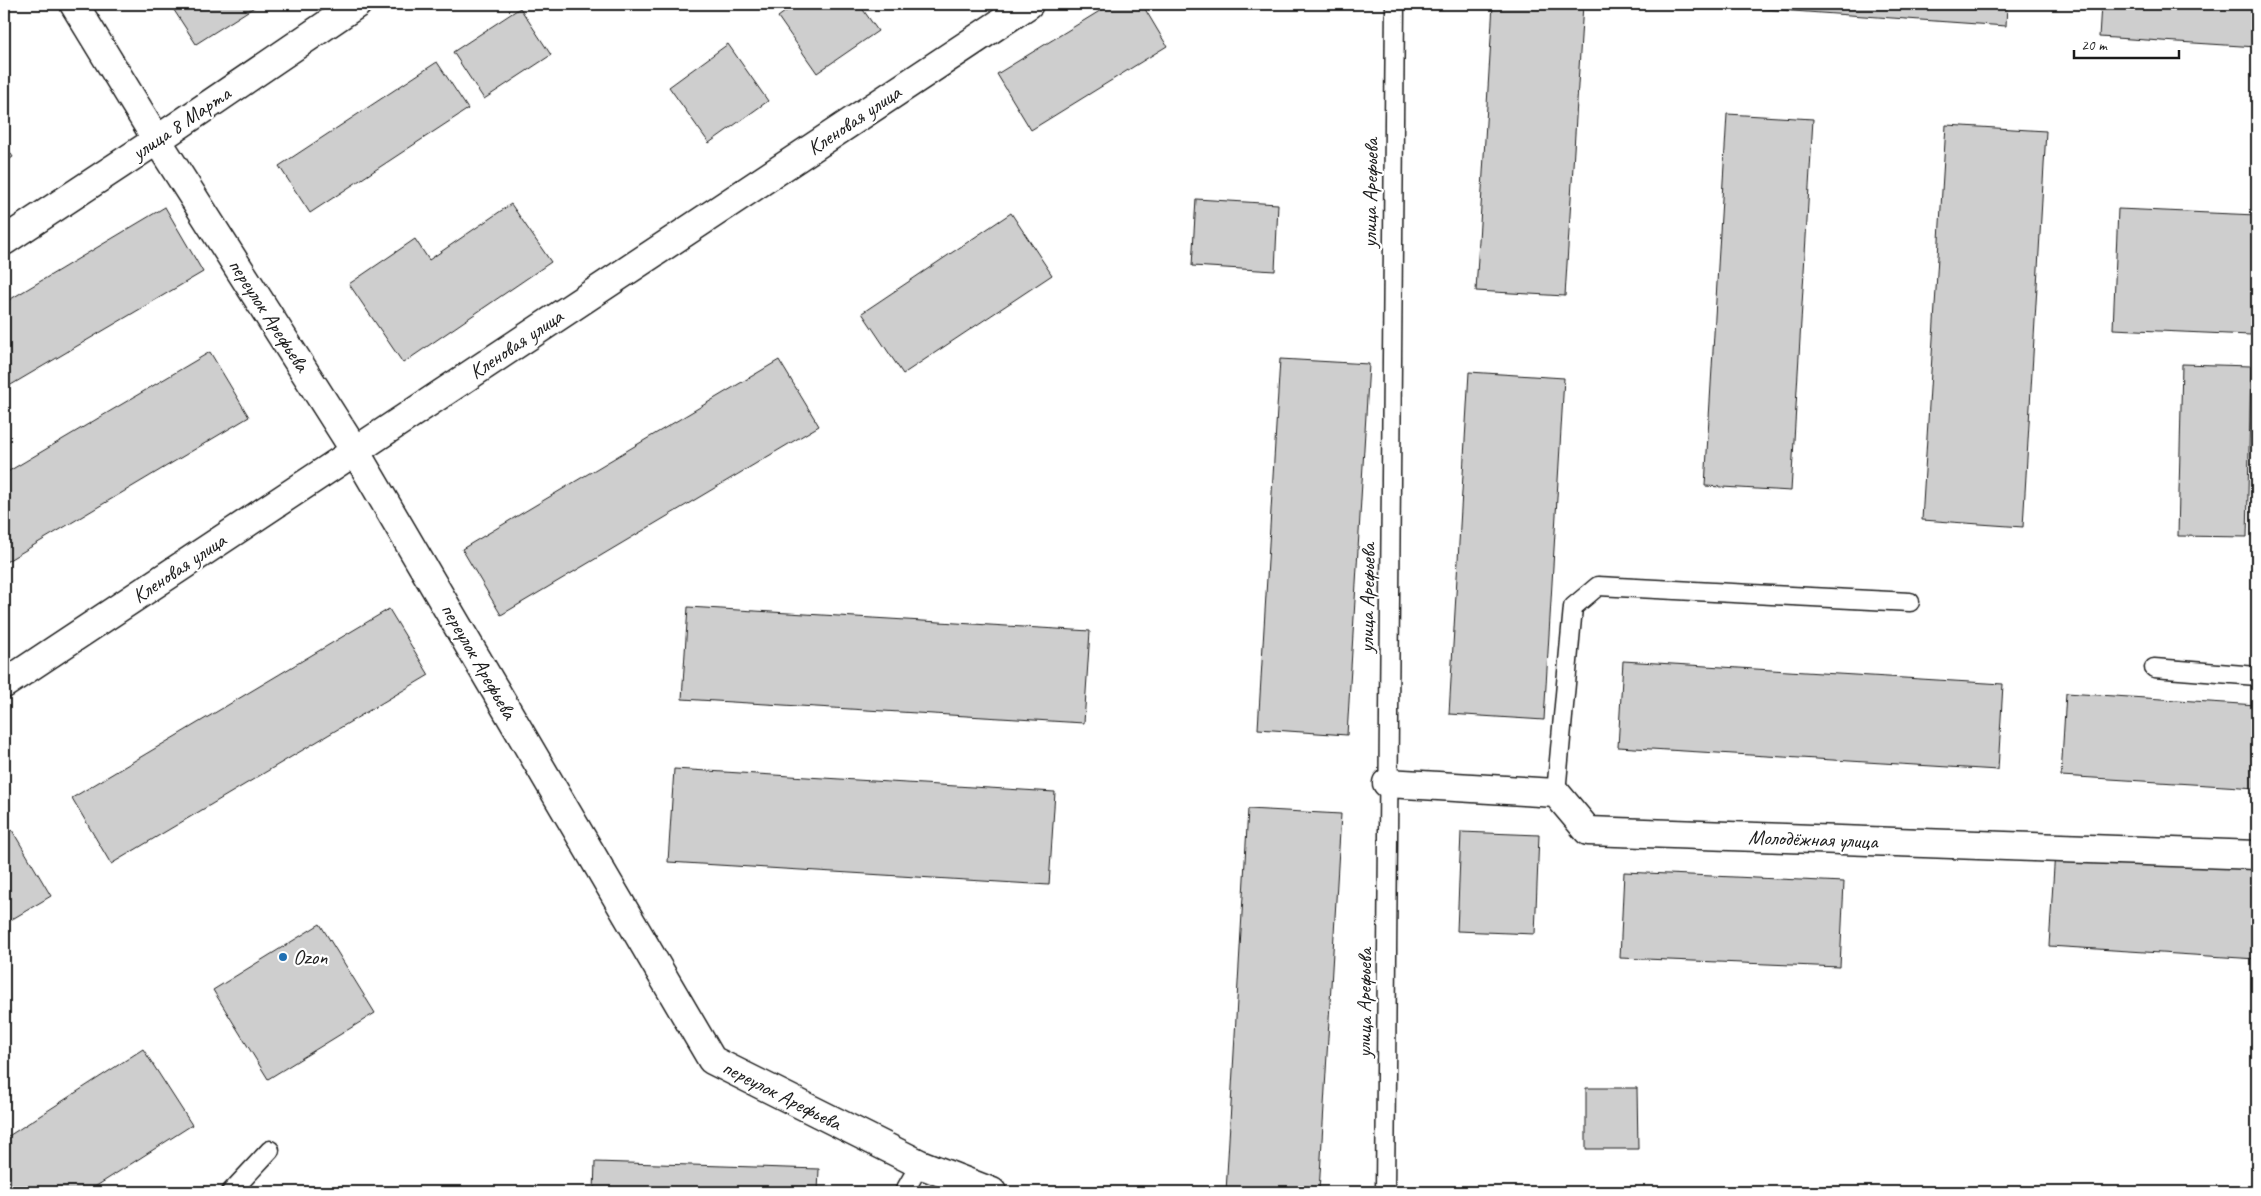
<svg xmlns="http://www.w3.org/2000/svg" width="2261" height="1196" viewBox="0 0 2261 1196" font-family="Caveat,sans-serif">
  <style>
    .building { fill: #cecece; stroke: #1c1c1c }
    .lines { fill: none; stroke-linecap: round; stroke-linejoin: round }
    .service-casing { stroke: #1c1c1c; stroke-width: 21 }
    .minor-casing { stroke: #1c1c1c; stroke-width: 31 }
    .service { stroke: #fff; stroke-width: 18 }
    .minor { stroke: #fff; stroke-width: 28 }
    .poi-dot { fill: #1f6fb2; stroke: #fff; stroke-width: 2 }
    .labels { text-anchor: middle; stroke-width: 4.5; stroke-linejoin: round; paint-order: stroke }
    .street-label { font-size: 21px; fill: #1c1c1c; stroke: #fff }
    .poi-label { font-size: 21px; fill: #1c1c1c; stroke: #fff; text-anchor: start }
  </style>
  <rect width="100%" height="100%" fill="#fff"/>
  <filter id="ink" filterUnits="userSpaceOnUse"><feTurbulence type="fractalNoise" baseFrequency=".02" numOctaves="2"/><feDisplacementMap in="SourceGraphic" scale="10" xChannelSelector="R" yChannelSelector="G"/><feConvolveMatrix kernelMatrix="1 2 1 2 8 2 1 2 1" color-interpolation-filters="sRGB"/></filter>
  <g filter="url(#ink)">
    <g class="building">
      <polygon points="170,4 259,4 196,44"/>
      <polygon points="796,4 859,4 878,31 817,73 778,17"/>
      <polygon points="1111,4 1142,4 1167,46 1031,130 997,74"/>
      <polygon points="1493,4 1583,4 1565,296 1476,291"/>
      <polygon points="1693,4 2007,4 2006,26"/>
      <polygon points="2101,4 2257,4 2257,47 2099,37"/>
      <polygon points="520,8 551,55 484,99 453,52"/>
      <polygon points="728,44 768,101 709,143 669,87"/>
      <polygon points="437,62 468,109 310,213 279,166"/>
      <polygon points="1727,114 1813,119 1791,491 1705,486"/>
      <polygon points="1946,125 2046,131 2023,527 1922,520"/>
      <polygon points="4,143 13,157 4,163"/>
      <polygon points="1196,199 1278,204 1275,271 1192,266"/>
      <polygon points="511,204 551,262 403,363 349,284 415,239 429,260"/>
      <polygon points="165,207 203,272 4,389 4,303"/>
      <polygon points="2118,209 2256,215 2251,335 2113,329"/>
      <polygon points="1011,213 1052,275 903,374 862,313"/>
      <polygon points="210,352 249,417 4,563 4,474"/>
      <polygon points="1280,359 1369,364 1347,735 1258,729"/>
      <polygon points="779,360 819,426 501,615 462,549"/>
      <polygon points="2182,364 2251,366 2247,537 2178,536"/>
      <polygon points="1469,372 1564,378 1544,720 1449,714"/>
      <polygon points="688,607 1090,631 1084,723 682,699"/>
      <polygon points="389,609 429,675 111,864 72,798"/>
      <polygon points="1623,661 2003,684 1998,770 1618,747"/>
      <polygon points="2066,693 2257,705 2257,788 2061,776"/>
      <polygon points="674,769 1055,792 1049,885 668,862"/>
      <polygon points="1248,809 1341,814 1319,1192 1226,1192"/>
      <polygon points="12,830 51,896 4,924 4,835"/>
      <polygon points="1461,832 1539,835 1535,934 1457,931"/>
      <polygon points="2055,851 2257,863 2257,959 2049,946"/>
      <polygon points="1624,872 1844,882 1840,967 1620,958"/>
      <polygon points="320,924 375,1013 268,1079 213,990"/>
      <polygon points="143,1049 192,1125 87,1192 4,1192 4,1139"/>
      <polygon points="1586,1088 1637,1088 1638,1149 1586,1149"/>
      <polygon points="595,1162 819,1169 818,1192 594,1192"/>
    </g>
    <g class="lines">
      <g class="service-casing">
        <g id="service">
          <polyline points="2154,668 2257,676"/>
          <polyline points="1556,793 1573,607 1598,586 1910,602"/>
          <polyline points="231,1192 270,1150"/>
          <polyline points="904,1192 920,1164"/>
          <polyline points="1385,1192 1395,4"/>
        </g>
      </g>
      <g class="minor-casing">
        <g id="minor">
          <polyline points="74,4 157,140 355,451 712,1060 920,1164 992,1192"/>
          <polyline points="4,241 157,140 357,4"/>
          <polyline points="4,684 1029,4"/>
          <polyline points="1387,783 1556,793 1588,831 2257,855"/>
        </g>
      </g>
      <use href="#service" class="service"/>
      <use href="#minor" class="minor"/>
    </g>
  </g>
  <circle class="poi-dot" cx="283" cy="957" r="5"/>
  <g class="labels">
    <g class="street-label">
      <text transform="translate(854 120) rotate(-34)" y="7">Кленовая улица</text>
      <text transform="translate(181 123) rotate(-34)" y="7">улица 8 Марта</text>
      <text transform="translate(1370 193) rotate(-89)" y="7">улица Арефьева</text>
      <text transform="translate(269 315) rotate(57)" y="7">переулок Арефьева</text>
      <text transform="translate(516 344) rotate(-34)" y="7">Кленовая улица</text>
      <text transform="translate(179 568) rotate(-34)" y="7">Кленовая улица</text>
      <text transform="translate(1367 598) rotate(-89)" y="7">улица Арефьева</text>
      <text transform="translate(479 661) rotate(60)" y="7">переулок Арефьева</text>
      <text transform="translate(1813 839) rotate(2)" y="7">Молодёжная улица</text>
      <text transform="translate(1364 1003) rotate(-90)" y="7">улица Арефьева</text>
      <text transform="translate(782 1095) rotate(27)" y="7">переулок Арефьева</text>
    </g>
    <g class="poi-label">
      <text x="293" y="964">Ozon</text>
    </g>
  </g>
  <rect width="2261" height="1196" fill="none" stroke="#fff" stroke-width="20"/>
  <rect x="10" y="10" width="2241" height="1176" fill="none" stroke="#1c1c1c" stroke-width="2" filter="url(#ink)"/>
  <path d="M2074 50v8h105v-8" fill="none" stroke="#1c1c1c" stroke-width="2.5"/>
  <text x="2081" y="50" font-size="15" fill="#1c1c1c" stroke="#ffffff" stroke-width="4" paint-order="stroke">20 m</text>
</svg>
